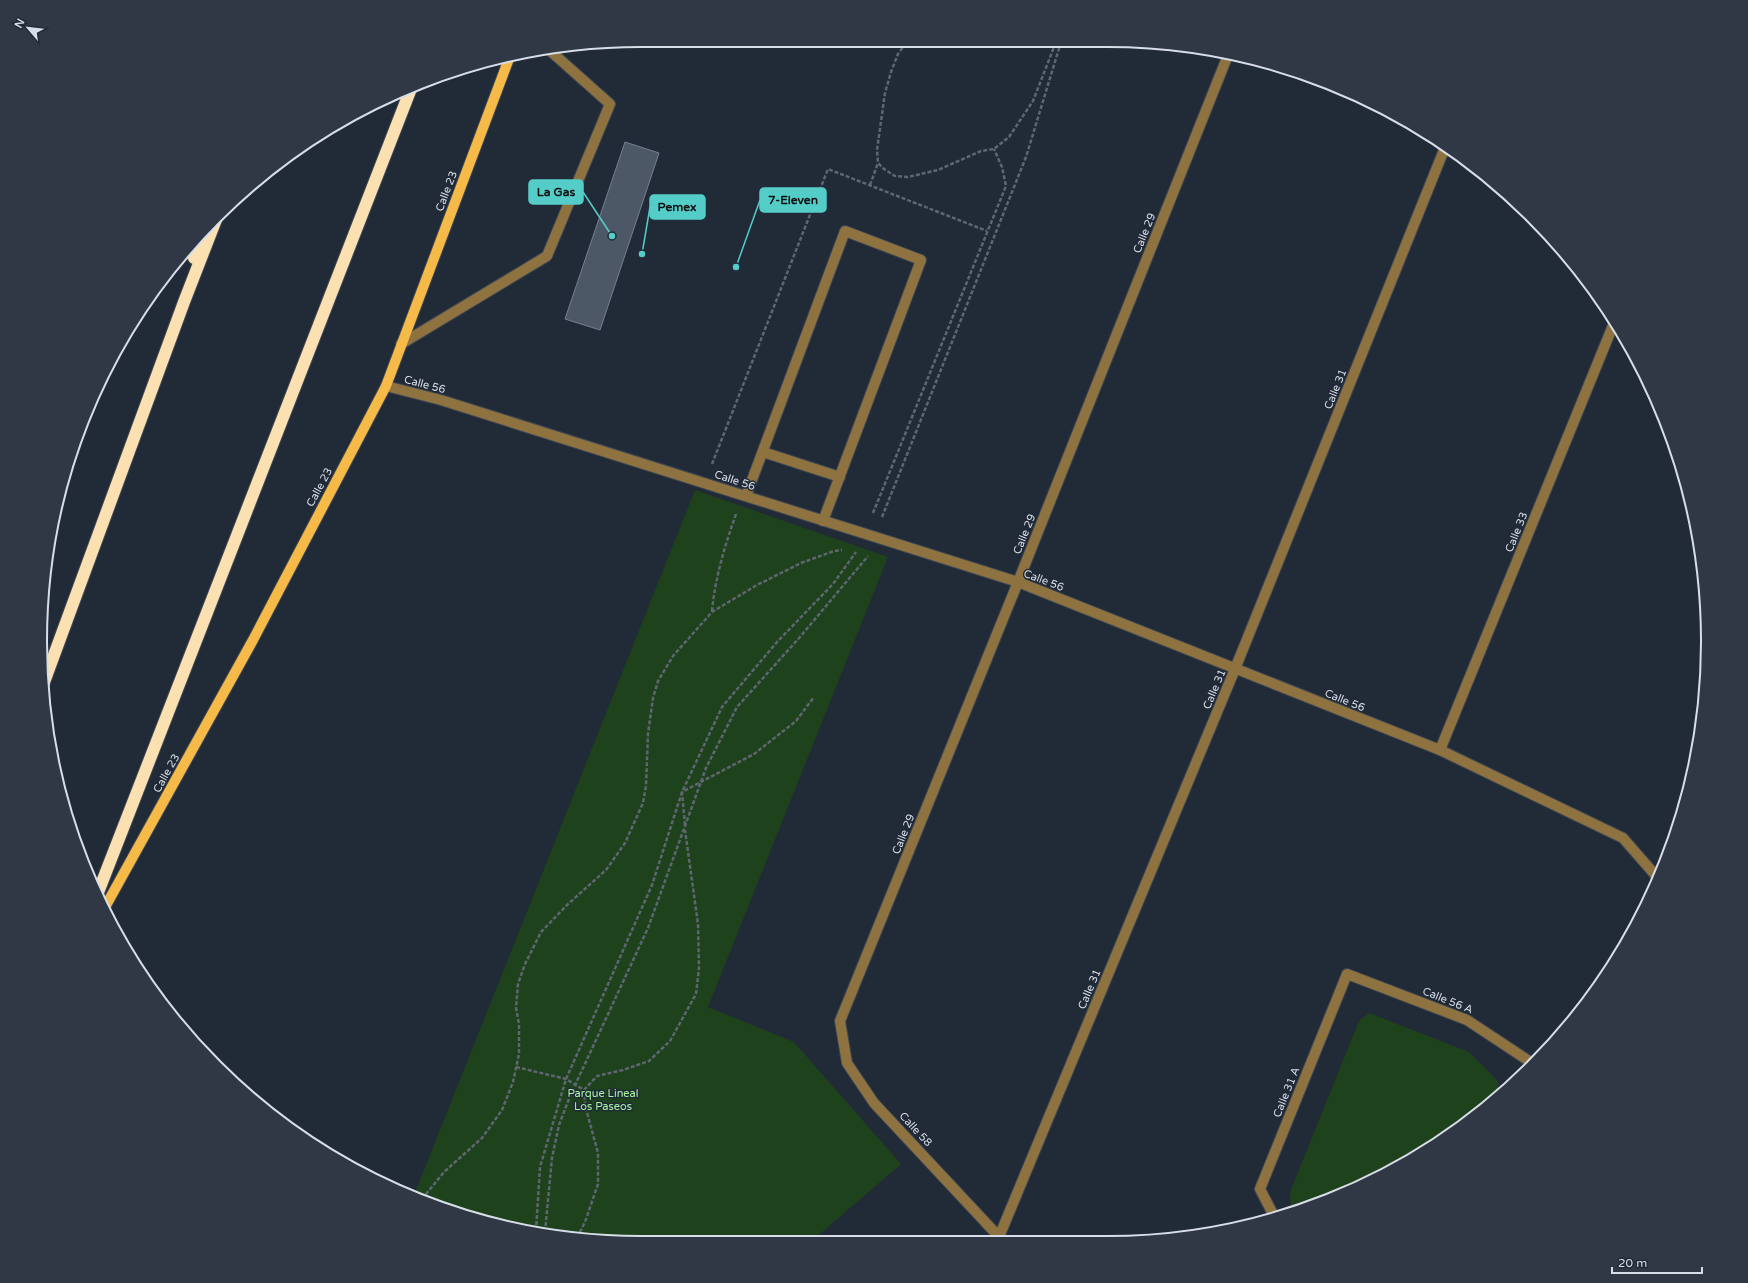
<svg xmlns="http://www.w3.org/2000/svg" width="1748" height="1283" viewBox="0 0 1748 1283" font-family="'Varela Round',sans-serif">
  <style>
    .green { fill: #1e421c }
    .building { fill: #4d5867; stroke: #758090 }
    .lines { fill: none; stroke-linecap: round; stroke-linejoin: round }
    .minor-casing { stroke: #3e4753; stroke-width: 12 }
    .major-casing { stroke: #3e4753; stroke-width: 12 }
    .highway-casing { stroke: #3e4753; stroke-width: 14 }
    .path { stroke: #5e6672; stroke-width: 2.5; stroke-dasharray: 4 2; stroke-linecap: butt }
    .minor { stroke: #8e7240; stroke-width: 10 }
    .major { stroke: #f5ba48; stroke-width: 10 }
    .highway { stroke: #fbe0b1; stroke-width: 12 }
    .labels { text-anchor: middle; stroke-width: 3; stroke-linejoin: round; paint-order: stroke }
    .street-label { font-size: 11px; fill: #d8dee7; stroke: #212a37 }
    .park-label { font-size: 11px; fill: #a6f6a0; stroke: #212a37 }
    .rim { fill: none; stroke: #d8dee7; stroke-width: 2 }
    .leader { fill: none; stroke: #54cdc8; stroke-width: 1.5 }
    .callout-dot { fill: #54cdc8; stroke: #212a37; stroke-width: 1.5 }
    .callout { fill: #54cdc8; stroke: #54cdc8; stroke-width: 1.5 }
    .callout-label { font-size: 12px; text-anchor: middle; font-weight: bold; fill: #111 }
  </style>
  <rect width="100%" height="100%" fill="#212a37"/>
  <g class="green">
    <polygon points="695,490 888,557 708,1007 794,1042 901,1164 813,1240 602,1242 486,1222 414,1195"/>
    <polygon points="1369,1013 1469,1052 1498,1081 1498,1095 1459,1128 1407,1162 1337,1197 1292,1212 1291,1210 1290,1192 1359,1021"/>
  </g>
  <polygon class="building" points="625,142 659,153 600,330 565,319"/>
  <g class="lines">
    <g class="minor-casing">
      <g id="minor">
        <polyline points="401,344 547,256 610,104 547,48"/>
        <polyline points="386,386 441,400 1018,582 1440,750 1623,838 1657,877"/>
        <polyline points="763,452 840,477"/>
        <polyline points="746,496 845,231 921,260 823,521"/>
        <polyline points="1440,750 1614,323"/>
        <polyline points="1275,1218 1260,1189 1347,974 1467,1020 1532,1063"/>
        <polyline points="996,1239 999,1237 1235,669 1446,145"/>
        <polyline points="1001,1239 874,1103 847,1063 840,1021 1018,582 1228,55"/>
      </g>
    </g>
    <g class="major-casing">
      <polyline id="major" points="104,909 253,640 386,386 510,56"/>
    </g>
    <g class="highway-casing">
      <g id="highway">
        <polyline points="194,258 200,234"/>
        <polyline points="43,685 184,302 217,217"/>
        <polyline points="97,895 412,86"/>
      </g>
    </g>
    <g class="path">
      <polyline points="906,43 898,54 891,72 885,93 877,150 878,163 884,169 895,176 908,177 938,170 981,151 994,149 1009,137 1033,101 1056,42"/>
      <polyline points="870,185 878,163"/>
      <polyline points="712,464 828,169 987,231"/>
      <polyline points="873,513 1006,186 1002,167 994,149"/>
      <polyline points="882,517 1026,157 1061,42"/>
      <path d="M712 611C715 578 725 545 736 514"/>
      <polyline points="685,825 682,792 754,754 796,721 814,697"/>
      <polyline points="516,1067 566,1079 584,1090 585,1105 598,1153 598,1184 585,1222 577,1238"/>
      <polyline points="584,1090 597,1076 623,1070 649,1061 670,1041 696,994 699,968 698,924 685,830"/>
      <polyline points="422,1199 444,1172 482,1138 502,1110 513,1082 519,1054 519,1024 516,1008 518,984 525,964 541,932 568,904 606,870 625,843 643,803 646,786 648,734 653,698 658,681 673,656 712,612 757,585 801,563 834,551 842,550"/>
      <polyline points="536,1231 540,1167 566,1079 652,885 682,792 722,707 777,642 833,584 856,552"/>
      <polyline points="545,1232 552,1158 559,1125 570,1096 648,928 706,768 737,707 800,637 868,556"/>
    </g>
    <use href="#minor" class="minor"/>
    <use href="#major" class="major"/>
    <use href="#highway" class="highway"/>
  </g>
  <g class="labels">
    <g class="street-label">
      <text transform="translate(446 191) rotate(-69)" y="4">Calle 23</text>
      <text transform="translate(1144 233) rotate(-68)" y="4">Calle 29</text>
      <text transform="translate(425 384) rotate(15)" y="4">Calle 56</text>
      <text transform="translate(1335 389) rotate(-68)" y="4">Calle 31</text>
      <text transform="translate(735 480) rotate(18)" y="4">Calle 56</text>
      <text transform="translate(319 487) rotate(-62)" y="4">Calle 23</text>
      <text transform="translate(1516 532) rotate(-68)" y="4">Calle 33</text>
      <text transform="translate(1024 534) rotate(-68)" y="4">Calle 29</text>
      <text transform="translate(1044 580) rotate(21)" y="4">Calle 56</text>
      <text transform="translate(1214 689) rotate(-67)" y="4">Calle 31</text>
      <text transform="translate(1345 700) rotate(22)" y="4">Calle 56</text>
      <text transform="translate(166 773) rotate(-61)" y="4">Calle 23</text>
      <text transform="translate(903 834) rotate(-68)" y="4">Calle 29</text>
      <text transform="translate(1089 989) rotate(-67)" y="4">Calle 31</text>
      <text transform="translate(1448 1000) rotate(22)" y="4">Calle 56 A</text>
      <text transform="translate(1286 1092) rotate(-68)" y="4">Calle 31 A</text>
      <text transform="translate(916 1129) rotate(47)" y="4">Calle 58</text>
    </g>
    <g class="park-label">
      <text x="603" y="1097">Parque Lineal<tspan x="603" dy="13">Los Paseos</tspan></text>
    </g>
  </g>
  <path d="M0 0H1748V1283H0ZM641 47H1107A594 594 0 0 1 1701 641V642A594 594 0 0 1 1107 1236H641A594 594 0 0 1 47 642V641A594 594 0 0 1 641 47Z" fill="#303845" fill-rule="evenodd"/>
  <path class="rim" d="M641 47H1107A594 594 0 0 1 1701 641V642A594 594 0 0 1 1107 1236H641A594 594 0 0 1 47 642V641A594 594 0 0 1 641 47Z"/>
  <path class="leader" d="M612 236L583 192M736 267L760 200M642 254L650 207"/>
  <g class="callout-dot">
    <circle cx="612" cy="236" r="4"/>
    <circle cx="736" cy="267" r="4"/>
    <circle cx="642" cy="254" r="4"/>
  </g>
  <g class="callout">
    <rect x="529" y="180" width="54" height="24" rx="4"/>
    <rect x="760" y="188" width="66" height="24" rx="4"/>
    <rect x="650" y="195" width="55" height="24" rx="4"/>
  </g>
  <g class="callout-label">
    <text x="556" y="196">La Gas</text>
    <text x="793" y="204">7-Eleven</text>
    <text x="677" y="211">Pemex</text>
  </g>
  <g transform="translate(28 28) rotate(298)" stroke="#212a37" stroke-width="3" paint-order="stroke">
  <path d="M0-3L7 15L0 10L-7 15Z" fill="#d8dee7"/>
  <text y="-6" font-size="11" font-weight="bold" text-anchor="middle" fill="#d8dee7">N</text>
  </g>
  <path d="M1612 1267v6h90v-6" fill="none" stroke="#d8dee7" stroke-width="2"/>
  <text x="1618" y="1267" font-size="12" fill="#d8dee7" stroke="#212a37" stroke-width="3" paint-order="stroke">20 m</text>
</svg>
